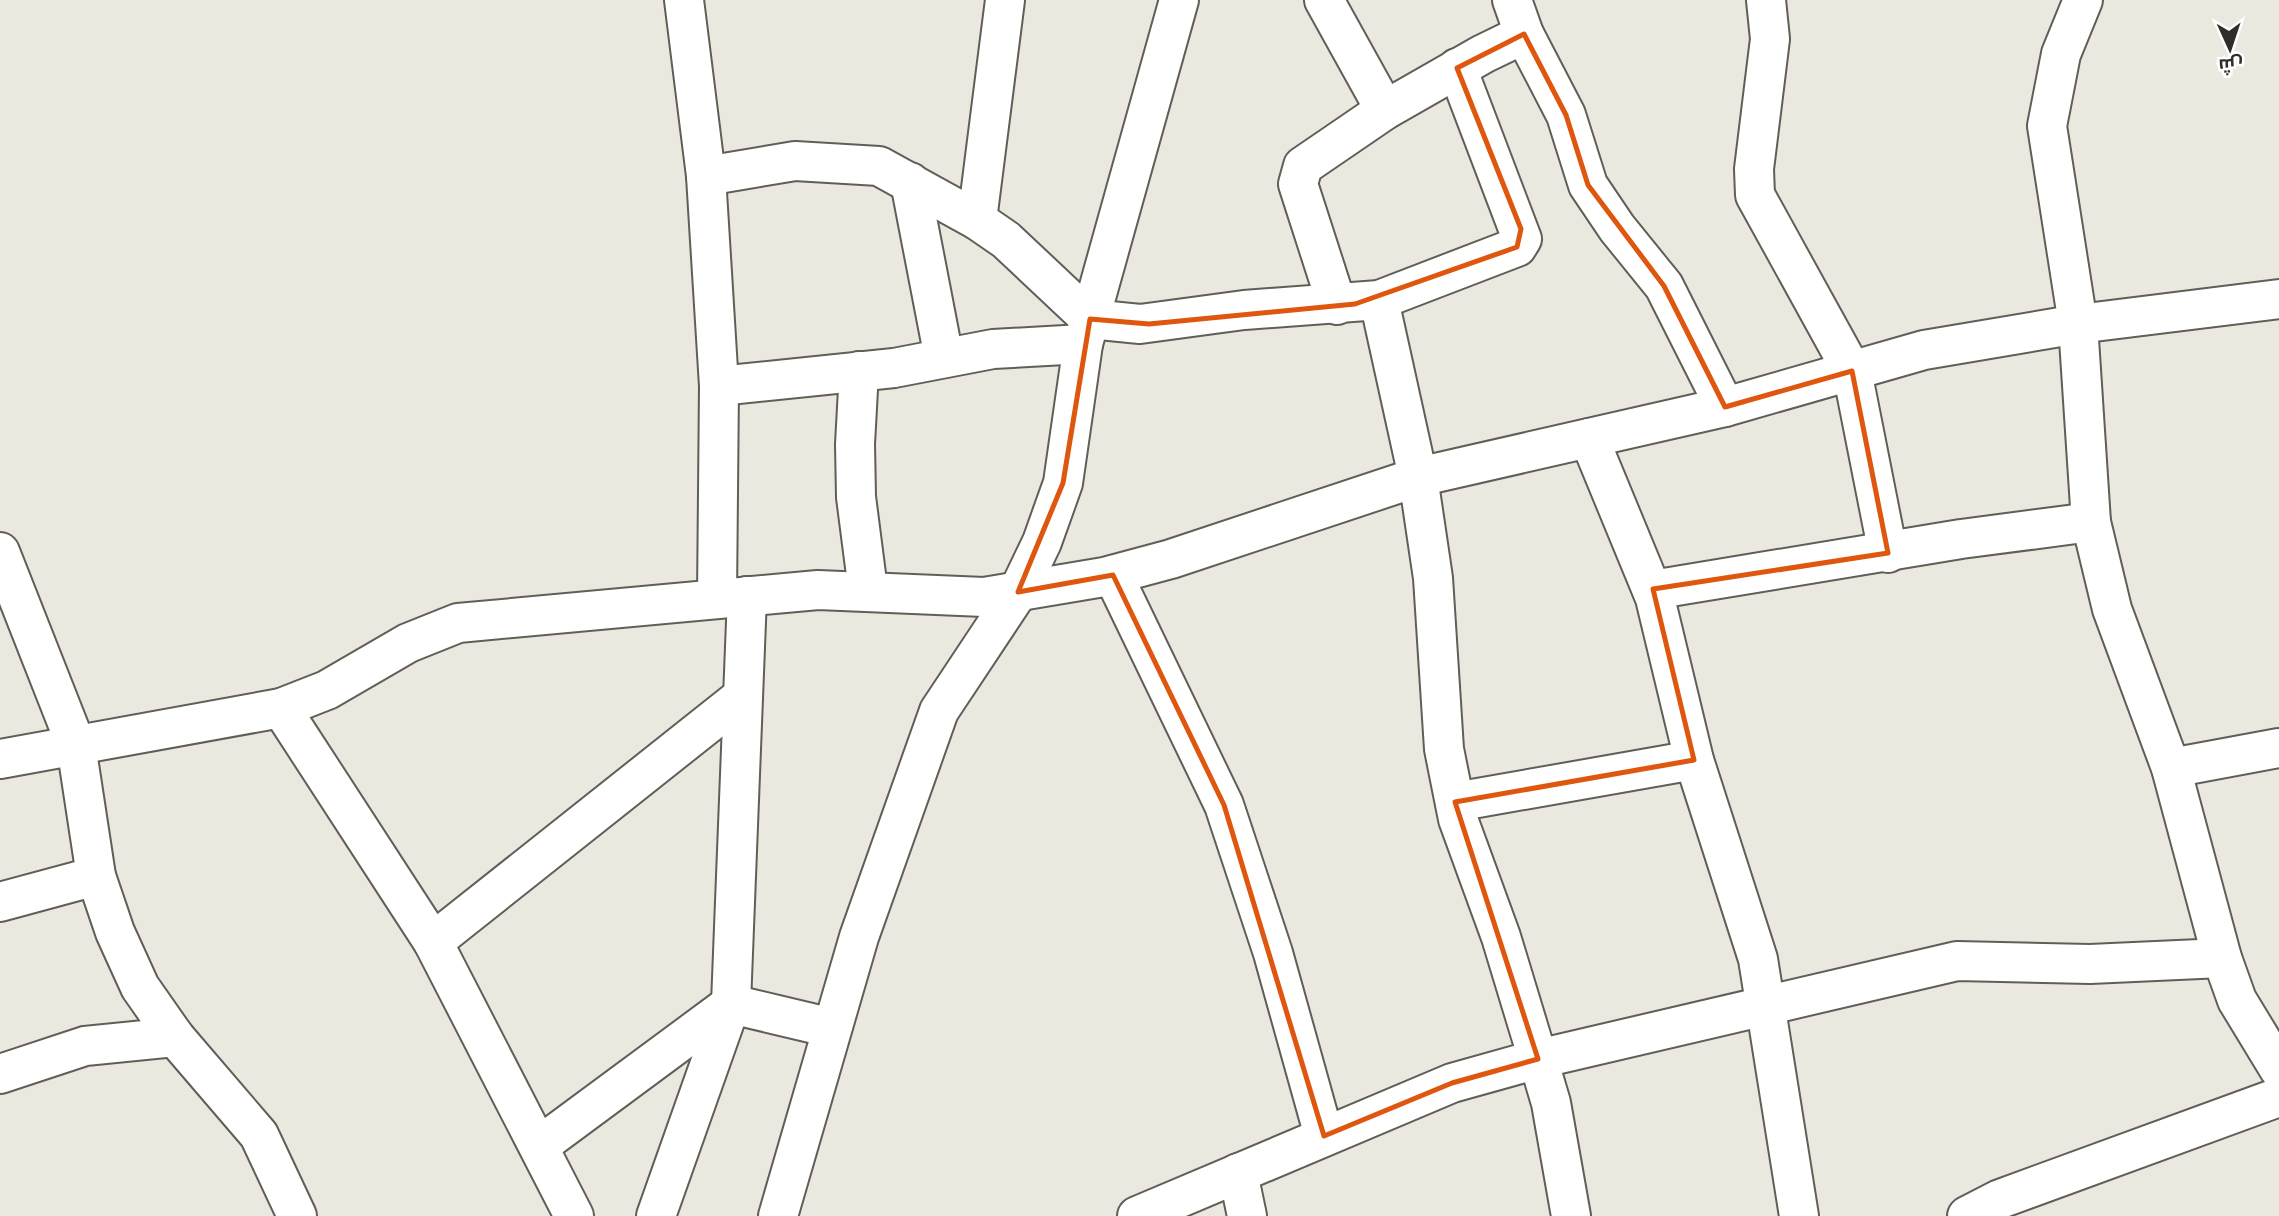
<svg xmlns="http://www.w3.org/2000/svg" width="2279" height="1216" viewBox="0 0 2279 1216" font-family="'Sofia Sans Condensed',Cairo,sans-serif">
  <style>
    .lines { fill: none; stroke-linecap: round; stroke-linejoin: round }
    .street-casing { stroke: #605e56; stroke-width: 42 }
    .street { stroke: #fff; stroke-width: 38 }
    .marked { fill: none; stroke: #df570e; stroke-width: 5; stroke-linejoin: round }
  </style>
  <rect width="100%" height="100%" fill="#eae8df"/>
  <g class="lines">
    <g class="street-casing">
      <g id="street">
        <polyline points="684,0 706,176 719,386 717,598"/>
        <polyline points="1324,0 1385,110"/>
        <polyline points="1512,0 1524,34 1566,115 1588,185 1617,228 1664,286 1725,407"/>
        <polyline points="1766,0 1770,39 1754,169 1755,195 1852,371 1888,553"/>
        <polyline points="2083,0 2061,54 2047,126 2078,324 2091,522 2112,609 2171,768 2222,958 2237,1000 2279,1069"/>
        <polyline points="706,176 795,161 879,166 977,220 1006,240 1090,319 1140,324 1244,310 1379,300 1517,247 1522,239 1457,68"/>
        <polyline points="910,182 944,358"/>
        <polyline points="977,220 1005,0"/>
        <polyline points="1379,300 1418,477 1433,578 1444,749 1458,819 1501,937 1538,1059 1551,1103 1571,1216"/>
        <polyline points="1337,305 1298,184 1303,166 1385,110 1483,54 1524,34"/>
        <polyline points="859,371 855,444 856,497 868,590"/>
        <polyline points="719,386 894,368 993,349 1083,344"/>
        <polyline points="1589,438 1655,598 1694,760 1758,959 1799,1216"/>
        <polyline points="0,552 76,745 96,876 115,932 140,987 175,1037 259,1135 297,1216"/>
        <polyline points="1113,575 1224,805 1273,953 1324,1136"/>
        <polyline points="1652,590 1961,539 2091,522"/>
        <polyline points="281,708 433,942 574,1216"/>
        <polyline points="0,759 281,708 327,690 408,643 458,623 818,590 984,597 1104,577 1171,559 1418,477 1725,407 1924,350 2078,324 2279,299"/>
        <polyline points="2171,768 2279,748"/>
        <polyline points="1455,802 1694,760"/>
        <polyline points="0,902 96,876"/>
        <polyline points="433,942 743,696"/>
        <polyline points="0,1074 85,1046 175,1037"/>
        <polyline points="539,1146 731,1004 832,1028"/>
        <polyline points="1238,1173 1247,1216"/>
        <polyline points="656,1216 731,1004 747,596"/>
        <polyline points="778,1216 859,937 939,711 1018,592 1042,542 1063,483 1083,344 1179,0"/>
        <polyline points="1137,1216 1452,1083 1538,1059 1957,961 2090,964 2222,958"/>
        <polyline points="1967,1216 2000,1199 2279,1097"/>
      </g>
    </g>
    <use href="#street" class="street"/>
  </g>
  <path class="marked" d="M1524 34 1566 115 1588 185 1664 286 1725 407 1852 371 1888 553 1653 589 1694 760 1455 802 1538 1059 1452 1083 1324 1136 1224 805 1113 575 1018 592 1063 483 1090 319 1149 324 1355 304 1517 247 1521 229 1457 68Z"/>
  <g transform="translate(2230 49) rotate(177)" stroke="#ffffff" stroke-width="5" paint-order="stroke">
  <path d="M0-5L12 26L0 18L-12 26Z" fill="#2e2d2a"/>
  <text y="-10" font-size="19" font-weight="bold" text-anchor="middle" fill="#2e2d2a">ش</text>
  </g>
</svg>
